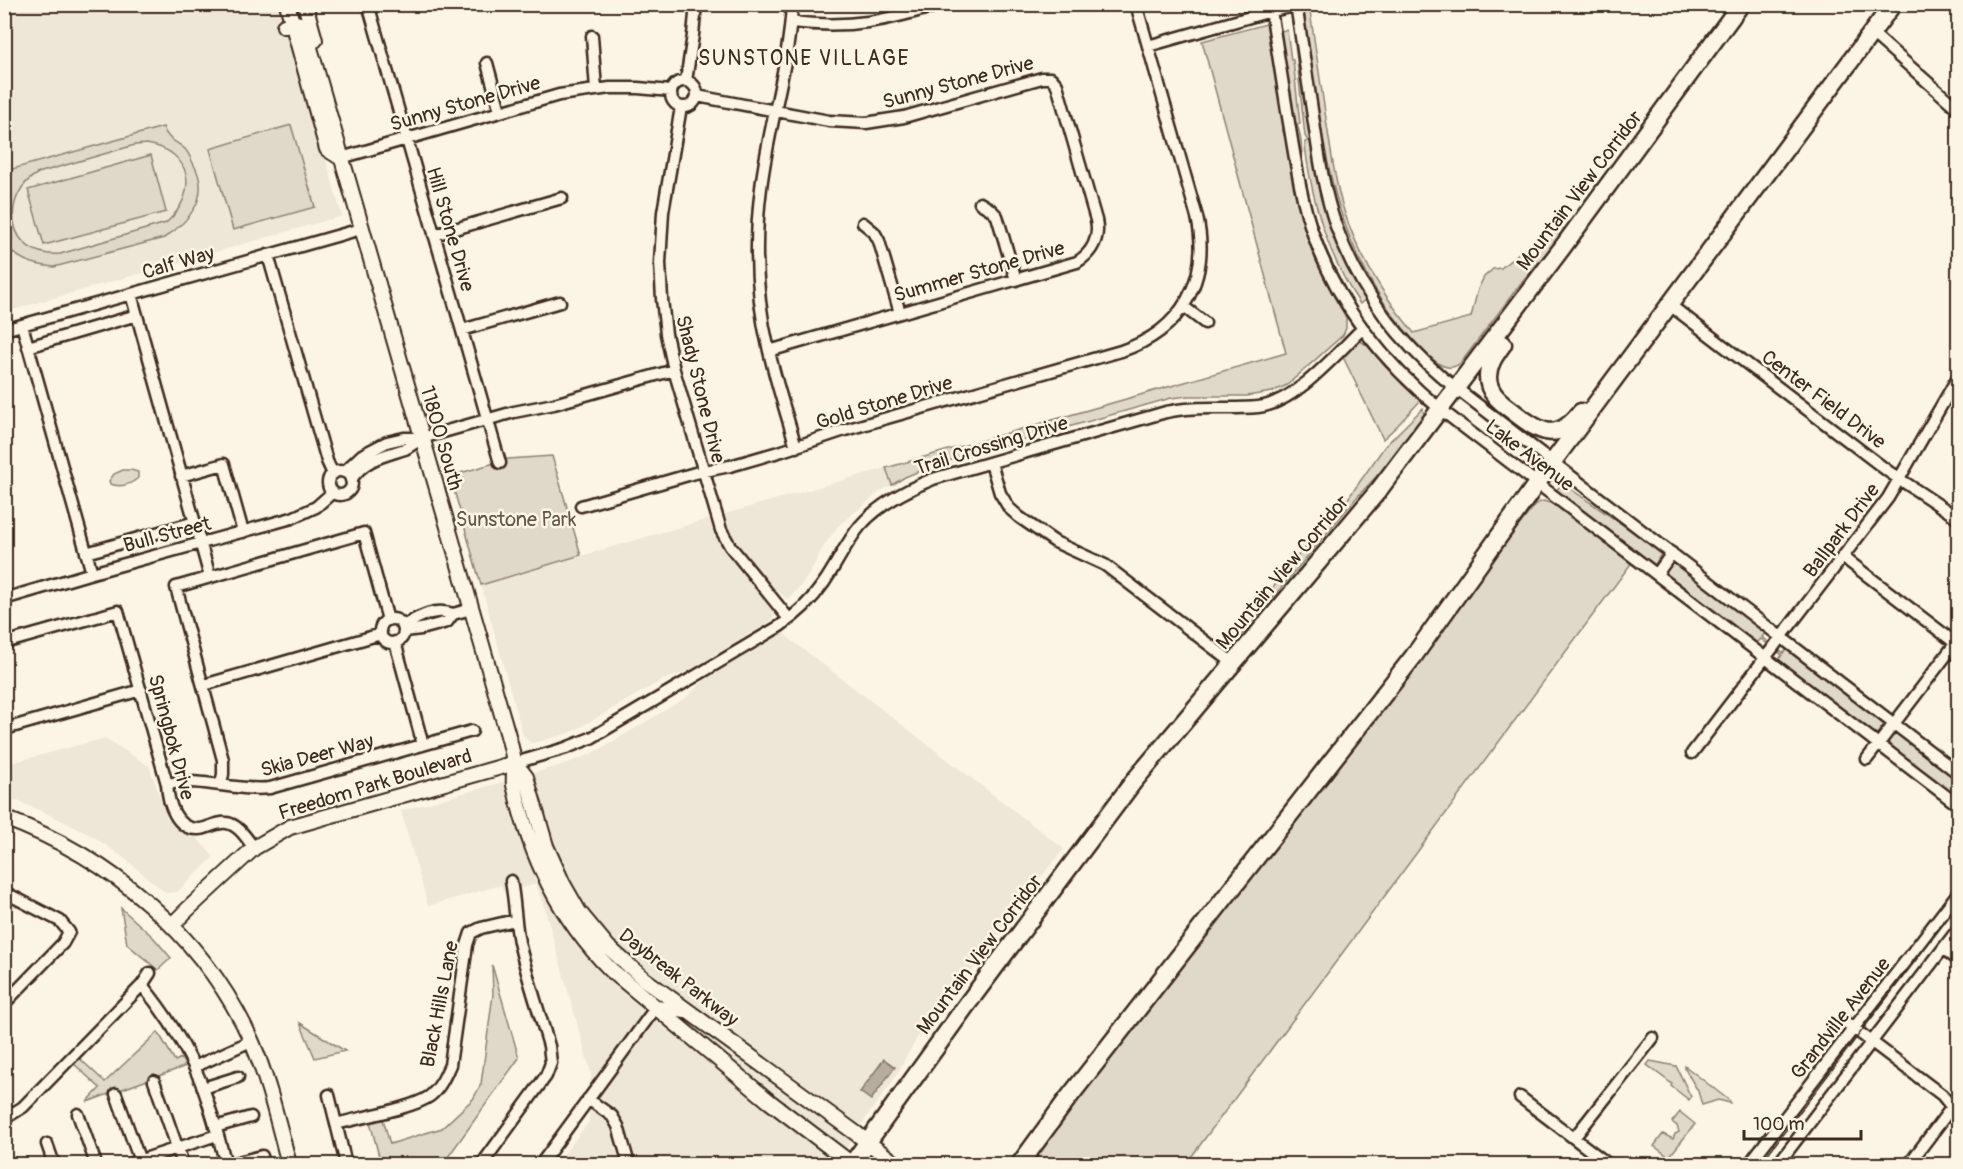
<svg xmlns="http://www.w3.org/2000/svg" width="1963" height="1169" viewBox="0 0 1963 1169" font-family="Pangolin,sans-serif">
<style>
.built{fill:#eee6d6}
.green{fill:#e0d8c8;stroke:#8e8173;stroke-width:1.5;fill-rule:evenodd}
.water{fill:#b7ad9e;stroke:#85796b;stroke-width:1.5}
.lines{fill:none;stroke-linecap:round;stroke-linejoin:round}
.minor-casing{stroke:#3b2a1e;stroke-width:15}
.major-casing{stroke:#3b2a1e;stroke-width:18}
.highway-casing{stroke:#3b2a1e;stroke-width:21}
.minor{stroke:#fcf5e5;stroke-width:10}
.major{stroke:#fcf5e5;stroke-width:14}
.highway{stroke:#fcf5e5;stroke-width:16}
.tram{stroke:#3b2a1e;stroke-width:1.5}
.labels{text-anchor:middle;stroke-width:5;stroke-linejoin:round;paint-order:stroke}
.street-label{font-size:20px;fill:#3b2a1e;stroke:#fcf5e5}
.park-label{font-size:20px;fill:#645648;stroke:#fcf5e5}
.neighbourhood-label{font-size:21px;letter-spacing:1.5px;fill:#3b2a1e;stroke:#fcf5e5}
</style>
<rect width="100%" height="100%" fill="#fcf5e5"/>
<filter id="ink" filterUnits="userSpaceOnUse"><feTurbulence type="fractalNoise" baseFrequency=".0167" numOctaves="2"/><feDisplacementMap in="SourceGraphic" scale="12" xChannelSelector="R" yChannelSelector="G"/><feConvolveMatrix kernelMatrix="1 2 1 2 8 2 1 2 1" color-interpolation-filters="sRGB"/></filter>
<g filter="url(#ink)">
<path class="built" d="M 5,5 L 282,5 L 342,216 L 5,312 Z
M 886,468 L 892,485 L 882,490 L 838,526 L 824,546 L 808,576 L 796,591 L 787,599 L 772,587 L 734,540 L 721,515 Z
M 708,519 L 719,542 L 773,611 L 774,617 L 771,621 L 684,673 L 662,680 L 572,732 L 546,740 L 533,743 L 529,742 L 523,735 L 481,585 Z
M 783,631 L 786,636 L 1064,849 L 1021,901 L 977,965 L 935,1019 L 917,1038 L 892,1082 L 866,1118 L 836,1164 L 556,1164 L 589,1122 L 591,1073 L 545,909 L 536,884 L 504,893 L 501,885 L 428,906 L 401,811 L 565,764 L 586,756 L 604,747 L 687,697 L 708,677 Z
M 105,738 L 149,766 L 167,817 L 180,830 L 194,835 L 214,857 L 177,892 L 166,893 L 124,858 L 94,837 L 61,820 L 18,801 L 5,798 L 5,755 L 7,764 Z"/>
<path class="green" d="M 1303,5 L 1309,5 C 1315,43 1320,81 1326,119 C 1331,151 1335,183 1345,214 C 1360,258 1384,297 1414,333 L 1471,317 L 1478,289 L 1484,277 L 1493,269 L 1501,268 L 1520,252 L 1546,235 L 1557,223 L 1565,230 L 1515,291 L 1463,360 C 1450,376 1435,362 1425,352 C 1326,254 1323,134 1303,5 Z
M 1266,24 L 1268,26 L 1285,128 L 1282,129 C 1293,156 1294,187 1302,216 C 1312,251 1330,285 1346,318 L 1346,328 L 1343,335 L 1287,385 L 1272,392 L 1247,396 L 1188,396 L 1171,398 L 934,465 L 905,477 L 892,485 L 886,468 L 1286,353 L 1202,41 Z
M 1287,30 L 1291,60 L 1293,60 L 1300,124 L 1297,125 C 1303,138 1301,152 1303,166 C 1304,174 1306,181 1307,189 C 1315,228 1331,262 1349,297 L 1347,298 L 1323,248 L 1306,196 L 1279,31 Z
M 1295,43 L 1297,43 L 1320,185 L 1367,298 L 1360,304 C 1328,257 1312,202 1305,146 L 1305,142 L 1308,141 L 1305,136 Z
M 291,125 L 315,207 L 233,230 L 210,149 Z
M 163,127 C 168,141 175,140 185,149 C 189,153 191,160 194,165 C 211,196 190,221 164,238 L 54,267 C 33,265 16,260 4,242 L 5,171 ZM 147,144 C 193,151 199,194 166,223 L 60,254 C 5,258 0,195 38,173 L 135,145 Z
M 151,155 L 166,212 L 44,245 L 28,190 Z
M 1360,341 L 1367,345 L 1420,401 L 1397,426 L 1383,439 L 1342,355 L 1356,342 Z
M 1423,408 L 1424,416 L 1387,465 L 1358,496 L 1238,639 L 1234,641 L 1292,562 L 1335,517 L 1385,446 Z
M 552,456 L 581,555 L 481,585 L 450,476 L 508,459 Z
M 123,470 L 131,470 L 138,472 L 138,478 C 130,485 121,488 110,484 L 109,481 L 114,474 Z
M 1562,483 L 1659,550 L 1661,554 L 1654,566 L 1556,491 Z
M 1543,501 L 1554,504 L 1633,561 L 1186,1164 L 1028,1164 L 1474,583 L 1532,509 L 1536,504 Z
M 1673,561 L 1765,633 L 1762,637 L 1783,653 L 1788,649 L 1885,723 L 1876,735 L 1874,735 L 1778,661 L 1782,655 L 1761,639 L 1756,644 L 1665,575 L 1664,573 Z
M 1895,732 L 1897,732 L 1958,778 L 1958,796 L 1938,784 L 1887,745 L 1887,743 Z
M 121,908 L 153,937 L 171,958 L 158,970 L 127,944 Z
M 492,965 L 519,1058 L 443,1164 L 381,1164 L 370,1122 L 383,1119 L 390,1144 L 442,1128 L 473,1099 L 481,1084 L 493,994 Z
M 300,1023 L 345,1051 L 315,1058 Z
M 158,1032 L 175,1061 L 181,1058 L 186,1066 L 87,1102 L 100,1088 L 73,1063 L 78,1057 L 105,1082 Z
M 1650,1061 L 1676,1066 L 1691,1097 L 1689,1100 L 1671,1086 L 1672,1084 L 1647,1065 Z
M 1685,1066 L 1730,1101 L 1730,1103 L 1718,1100 L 1702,1105 L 1698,1091 L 1685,1069 Z
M 1680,1112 L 1695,1124 L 1669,1157 L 1654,1146 L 1663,1134 L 1673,1139 L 1675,1134 L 1679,1132 L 1677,1126 L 1672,1122 Z"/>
<path class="water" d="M 884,1059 L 895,1067 L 871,1100 L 860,1092 Z"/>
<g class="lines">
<defs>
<path id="minor" d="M 368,4 L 500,463
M 792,4 C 789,67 768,127 761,188 C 754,242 756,298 769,351 C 776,383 787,415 796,447
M 1270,4 C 1276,42 1282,80 1288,117 C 1295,157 1300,196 1313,234 C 1337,304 1383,362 1440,409 L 1958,805
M 1296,4 C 1302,44 1308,83 1314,123 C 1319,157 1324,192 1336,226 C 1357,285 1395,337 1443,378 L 1958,773
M 791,22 C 850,29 886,21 942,4
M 1872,33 L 1958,109
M 592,36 L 596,89
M 1148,46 L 1271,11 L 1296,6
M 487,63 L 500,111
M671 94a13 13 0 1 1 26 0a13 13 0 1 1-26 0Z
M 686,81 L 693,35 L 696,4
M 697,96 L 829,121 L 866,123 L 904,117 L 1042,78 L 1051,78 L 1057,85 L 1096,220 C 1100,238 1092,253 1077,262 L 769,351
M 681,107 L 663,212 L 660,263 L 662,299 L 666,334 L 674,370 L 721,530 L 730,546 L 789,619
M 341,158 L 559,95 L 610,88 L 638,88 L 671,91
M 980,203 L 990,209 L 997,216 L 1016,280
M 863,223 L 874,232 L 879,241 L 900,313
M 434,235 L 562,198
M 268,255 L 327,461 L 333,474
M 131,294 L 210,577
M 1670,305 L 1889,472 L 1958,518
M 1184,307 L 1205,323
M 22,325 L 92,573
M 4,330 L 361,229
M 462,330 L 560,302
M 28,347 L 137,315
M 991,463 L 1000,493 L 1009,508 L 1019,517 L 1055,542 L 1105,565 L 1233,663
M328 483a12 12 0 1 1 24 0a12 12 0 1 1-24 0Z
M 344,472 L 362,455 L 387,442 L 404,438 L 422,438 L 514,412 L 554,404 L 674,370
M 181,476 L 224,464 L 243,532
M 351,480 C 364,459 384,456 405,449 C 411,446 416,442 422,438
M 581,506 L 695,473 L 730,466 L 782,451 L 845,430 L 1121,351 C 1182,331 1211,279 1197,217 L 1136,4
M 86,553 L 195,522
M 1843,557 L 1958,645
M 1657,574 L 1672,553
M 4,599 L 92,573 L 292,518 L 316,507 L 333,492
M380 631a12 12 0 1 1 24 0a12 12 0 1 1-24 0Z
M 403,626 C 419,617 435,607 453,614
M 404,631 L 421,629 L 447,622 L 453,614 L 471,609
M 395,642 L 423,745
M 4,643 L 118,611 L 167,784 C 168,803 176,830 199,829 C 208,829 217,821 227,823 C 239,825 247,839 254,848
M 204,685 L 381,634
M 5,729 L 141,690
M 1692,753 L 1888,498 L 1958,377
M 1867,759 L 1958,640
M 515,763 L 566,748 L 591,738 L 780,626 C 796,615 812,600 823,584 C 836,566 845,544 860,526 C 879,504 906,490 933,479 L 1166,412 C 1197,405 1227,410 1258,407 C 1295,403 1335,355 1362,329
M 167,784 C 202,777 236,792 270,788 L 472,731
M 221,784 L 223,774 L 223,760 L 176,587 L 364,533 L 388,620
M 4,892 L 60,921 L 69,932 L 63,943 L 4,1004
M 1944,949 L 1958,960
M 142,985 C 165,1013 186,1046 200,1080 C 211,1107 218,1137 226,1164
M 1844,1021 L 1942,1095 L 1958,1115
M 194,1067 L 251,1041
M 154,1081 L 183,1164
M 203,1088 L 238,1077
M 116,1094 L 141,1164
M 329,1095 L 346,1164
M 1520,1097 L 1608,1164
M 588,1099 L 612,1116 L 618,1126 L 629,1164
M 78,1114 L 96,1164
M 4,1119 L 23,1107 L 142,985 L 150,973
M 336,1124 C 358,1118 414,1108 430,1096 C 440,1088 445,1076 450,1065 L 467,945 L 471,933 L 481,928 L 515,920
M 215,1127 L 251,1117
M 1574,1138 L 1653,1038
M 47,1144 L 54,1164
M 129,1164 L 217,1135
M 230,1164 L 262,1156
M 482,1164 L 546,1076 L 551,1063 L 549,1046 C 539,1011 527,977 519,942 C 515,922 515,902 511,881
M 541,1164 L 656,1007 L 669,1006 L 676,1011 L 687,1012
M 1749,1164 L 1958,893
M 1778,1164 L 1958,929
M 1909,1164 L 1952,1107"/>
<path id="major" d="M 287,4 L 327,149 L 341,158
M 305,4 L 315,40
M 284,26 L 296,23 L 300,24 L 306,34 L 499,704 C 504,723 511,742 514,762 C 515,769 513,777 514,785 C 530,856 559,918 611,970 L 770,1102 L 852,1164
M 515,763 L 526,777 L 546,846 L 563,884 L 579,912 L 608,947 L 644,979 L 857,1134 L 896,1164
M 4,818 C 111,857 205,937 252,1042 C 269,1082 278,1123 289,1164
M 172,925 L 188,909 L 254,848 L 290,827 L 515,763"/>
<path id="highway" d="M 1503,344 C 1496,354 1488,364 1488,377 C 1488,394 1502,403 1515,413 C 1541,433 1557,443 1581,412
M 852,1164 L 965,1007 L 1134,781 L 1378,491 L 1562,248 L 1741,4
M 1020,1164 L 1066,1101 L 1413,657 L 1537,483 L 1893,4"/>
</defs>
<use href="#minor" class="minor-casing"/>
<use href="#major" class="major-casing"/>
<use href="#highway" class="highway-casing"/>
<use href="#minor" class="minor"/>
<use href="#major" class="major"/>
<use href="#highway" class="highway"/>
<path class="tram" d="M 1760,1164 L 1958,905"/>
</g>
</g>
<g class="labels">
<g class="street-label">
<text transform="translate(958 82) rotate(-15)" y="7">Sunny Stone Drive</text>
<text transform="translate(465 103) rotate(-16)" y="7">Sunny Stone Drive</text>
<text transform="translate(1579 190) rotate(-53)" y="7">Mountain View Corridor</text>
<text transform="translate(451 229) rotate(74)" y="7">Hill Stone Drive</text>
<text transform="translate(178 262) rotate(-16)" y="7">Calf Way</text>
<text transform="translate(979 271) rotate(-16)" y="7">Summer Stone Drive</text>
<text transform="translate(701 389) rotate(76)" y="7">Shady Stone Drive</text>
<text transform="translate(1824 399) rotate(37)" y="7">Center Field Drive</text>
<text transform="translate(884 402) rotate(-17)" y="7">Gold Stone Drive</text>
<text transform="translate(442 438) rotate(74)" y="7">11800 South</text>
<text transform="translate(991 445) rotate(-17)" y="7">Trail Crossing Drive</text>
<text transform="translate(1530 455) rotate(37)" y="7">Lake Avenue</text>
<text transform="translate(1841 530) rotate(-53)" y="7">Ballpark Drive</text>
<text transform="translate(167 534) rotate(-15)" y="7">Bull Street</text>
<text transform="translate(1282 572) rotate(-50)" y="7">Mountain View Corridor</text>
<text transform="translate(172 737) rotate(75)" y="7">Springbok Drive</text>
<text transform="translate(317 755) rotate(-15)" y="7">Skia Deer Way</text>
<text transform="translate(375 784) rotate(-17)" y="7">Freedom Park Boulevard</text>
<text transform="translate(979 954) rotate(-53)" y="7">Mountain View Corridor</text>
<text transform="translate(679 977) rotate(38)" y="7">Daybreak Parkway</text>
<text transform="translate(439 1004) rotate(-79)" y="7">Black Hills Lane</text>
<text transform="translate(1840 1018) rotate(-52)" y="7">Grandville Avenue</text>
</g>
<g class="park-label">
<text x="516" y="526">Sunstone Park</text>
</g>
<g class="neighbourhood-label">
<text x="804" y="65">SUNSTONE VILLAGE</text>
</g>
</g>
<rect width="1963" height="1169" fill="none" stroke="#fcf5e5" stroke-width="24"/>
<rect x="12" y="12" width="1939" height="1145" fill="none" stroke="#3b2a1e" stroke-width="2" filter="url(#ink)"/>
<path d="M1744 1130v9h117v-9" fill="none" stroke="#3b2a1e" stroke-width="3"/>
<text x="1753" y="1130" font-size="18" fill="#3b2a1e" stroke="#fcf5e5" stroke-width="4.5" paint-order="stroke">100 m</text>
</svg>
